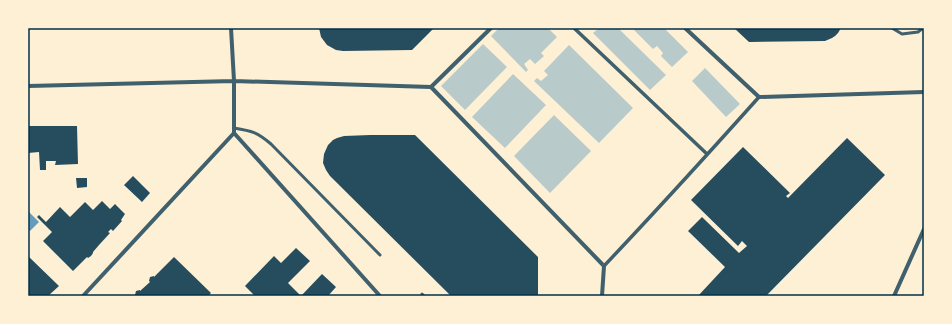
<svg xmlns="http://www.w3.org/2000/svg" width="952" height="324" viewBox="0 0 952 324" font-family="'Roboto Condensed',sans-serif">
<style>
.green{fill:#b9caca}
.water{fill:#669bbc}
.building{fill:#264d5e}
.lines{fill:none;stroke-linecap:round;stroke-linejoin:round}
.service{stroke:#3f606c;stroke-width:3}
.pedestrian{stroke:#3f606c;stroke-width:3.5}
.minor{stroke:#3f606c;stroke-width:4}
.neatline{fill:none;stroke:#003049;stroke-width:1.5}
</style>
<rect width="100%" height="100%" fill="#fdf0d5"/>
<path class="green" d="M 499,28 L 548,28 L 557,37 L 541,53 L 544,56 L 535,64 L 530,59 L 524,64 L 528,70 L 526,72 L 491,36 Z
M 599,28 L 618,28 L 666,75 L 650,90 L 593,33 Z
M 636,28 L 664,28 L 688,52 L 672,67 L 661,56 L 663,53 L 657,46 L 653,49 L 634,30 Z
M 483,44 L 507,67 L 465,110 L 441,86 Z
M 569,45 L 633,108 L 599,143 L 534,81 L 537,78 L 541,81 L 548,75 L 544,71 Z
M 705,68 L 740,104 L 726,117 L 692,81 Z
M 513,74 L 546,105 L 505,148 L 472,117 Z
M 554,115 L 591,151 L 550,193 L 514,156 Z"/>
<path class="water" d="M 28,211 L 39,222 L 30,231 L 28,229 Z"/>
<path class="building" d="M 319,28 L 434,28 L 412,50 L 343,51 L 336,50 L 327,45 L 321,37 Z
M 734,28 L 841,28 L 838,33 L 835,36 L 832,38 L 825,41 L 749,42 Z
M 28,126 L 77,126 L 78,164 L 55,165 L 56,161 L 46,161 L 46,170 L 40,170 L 39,152 L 28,153 Z
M 370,135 L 415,135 L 538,257 L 538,296 L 451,296 L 330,176 L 326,170 L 323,163 L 324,154 L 328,145 L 333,140 L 337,138 L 344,136 Z
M 847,138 L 885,175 L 766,296 L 698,296 L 725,267 L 688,231 L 702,217 L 739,253 L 747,246 L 742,241 L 738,246 L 691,200 L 743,147 L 790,193 L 786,196 L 788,198 Z
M 133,176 L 150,193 L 142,202 L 124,185 Z
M 76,178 L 87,178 L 87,187 L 77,188 Z
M 102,201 L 110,209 L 115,204 L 125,214 L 121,220 L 122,221 L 113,231 L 111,229 L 108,232 L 110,233 L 99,245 L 93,252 L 93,253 L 91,256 L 88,258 L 87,257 L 73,271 L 43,241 L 52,232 L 37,217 L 39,215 L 46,222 L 60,207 L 70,217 L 85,202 L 93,210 Z
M 296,248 L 310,261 L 288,283 L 301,296 L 322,274 L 336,287 L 328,296 L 255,296 L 245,286 L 274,256 L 281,263 Z
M 28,256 L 59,286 L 48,296 L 28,296 Z
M 174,257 L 211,293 L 208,296 L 137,296 L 135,295 L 136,291 L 140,290 L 140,291 L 150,282 L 149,281 L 150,277 L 154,276 L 154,277 Z"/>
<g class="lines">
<path class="service" d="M 892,28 L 902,34 L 918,32 L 923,28
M 234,128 C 252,131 257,132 271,144 L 380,255
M 422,294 L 424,296"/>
<path class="pedestrian" d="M 574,28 L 707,154
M 604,266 C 657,210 708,154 759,97"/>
<path class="minor" d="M 231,28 L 234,81 L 234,133 L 380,296
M 685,28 L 759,97 L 924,92
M 28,86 L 234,81 L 431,87
M 431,87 L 604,266 L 602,296
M 431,87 L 491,28
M 83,296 L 234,133
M 894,296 L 924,229"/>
</g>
<rect width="952" height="324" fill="none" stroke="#fdf0d5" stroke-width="58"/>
<rect x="29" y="29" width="894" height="266" class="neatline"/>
</svg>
